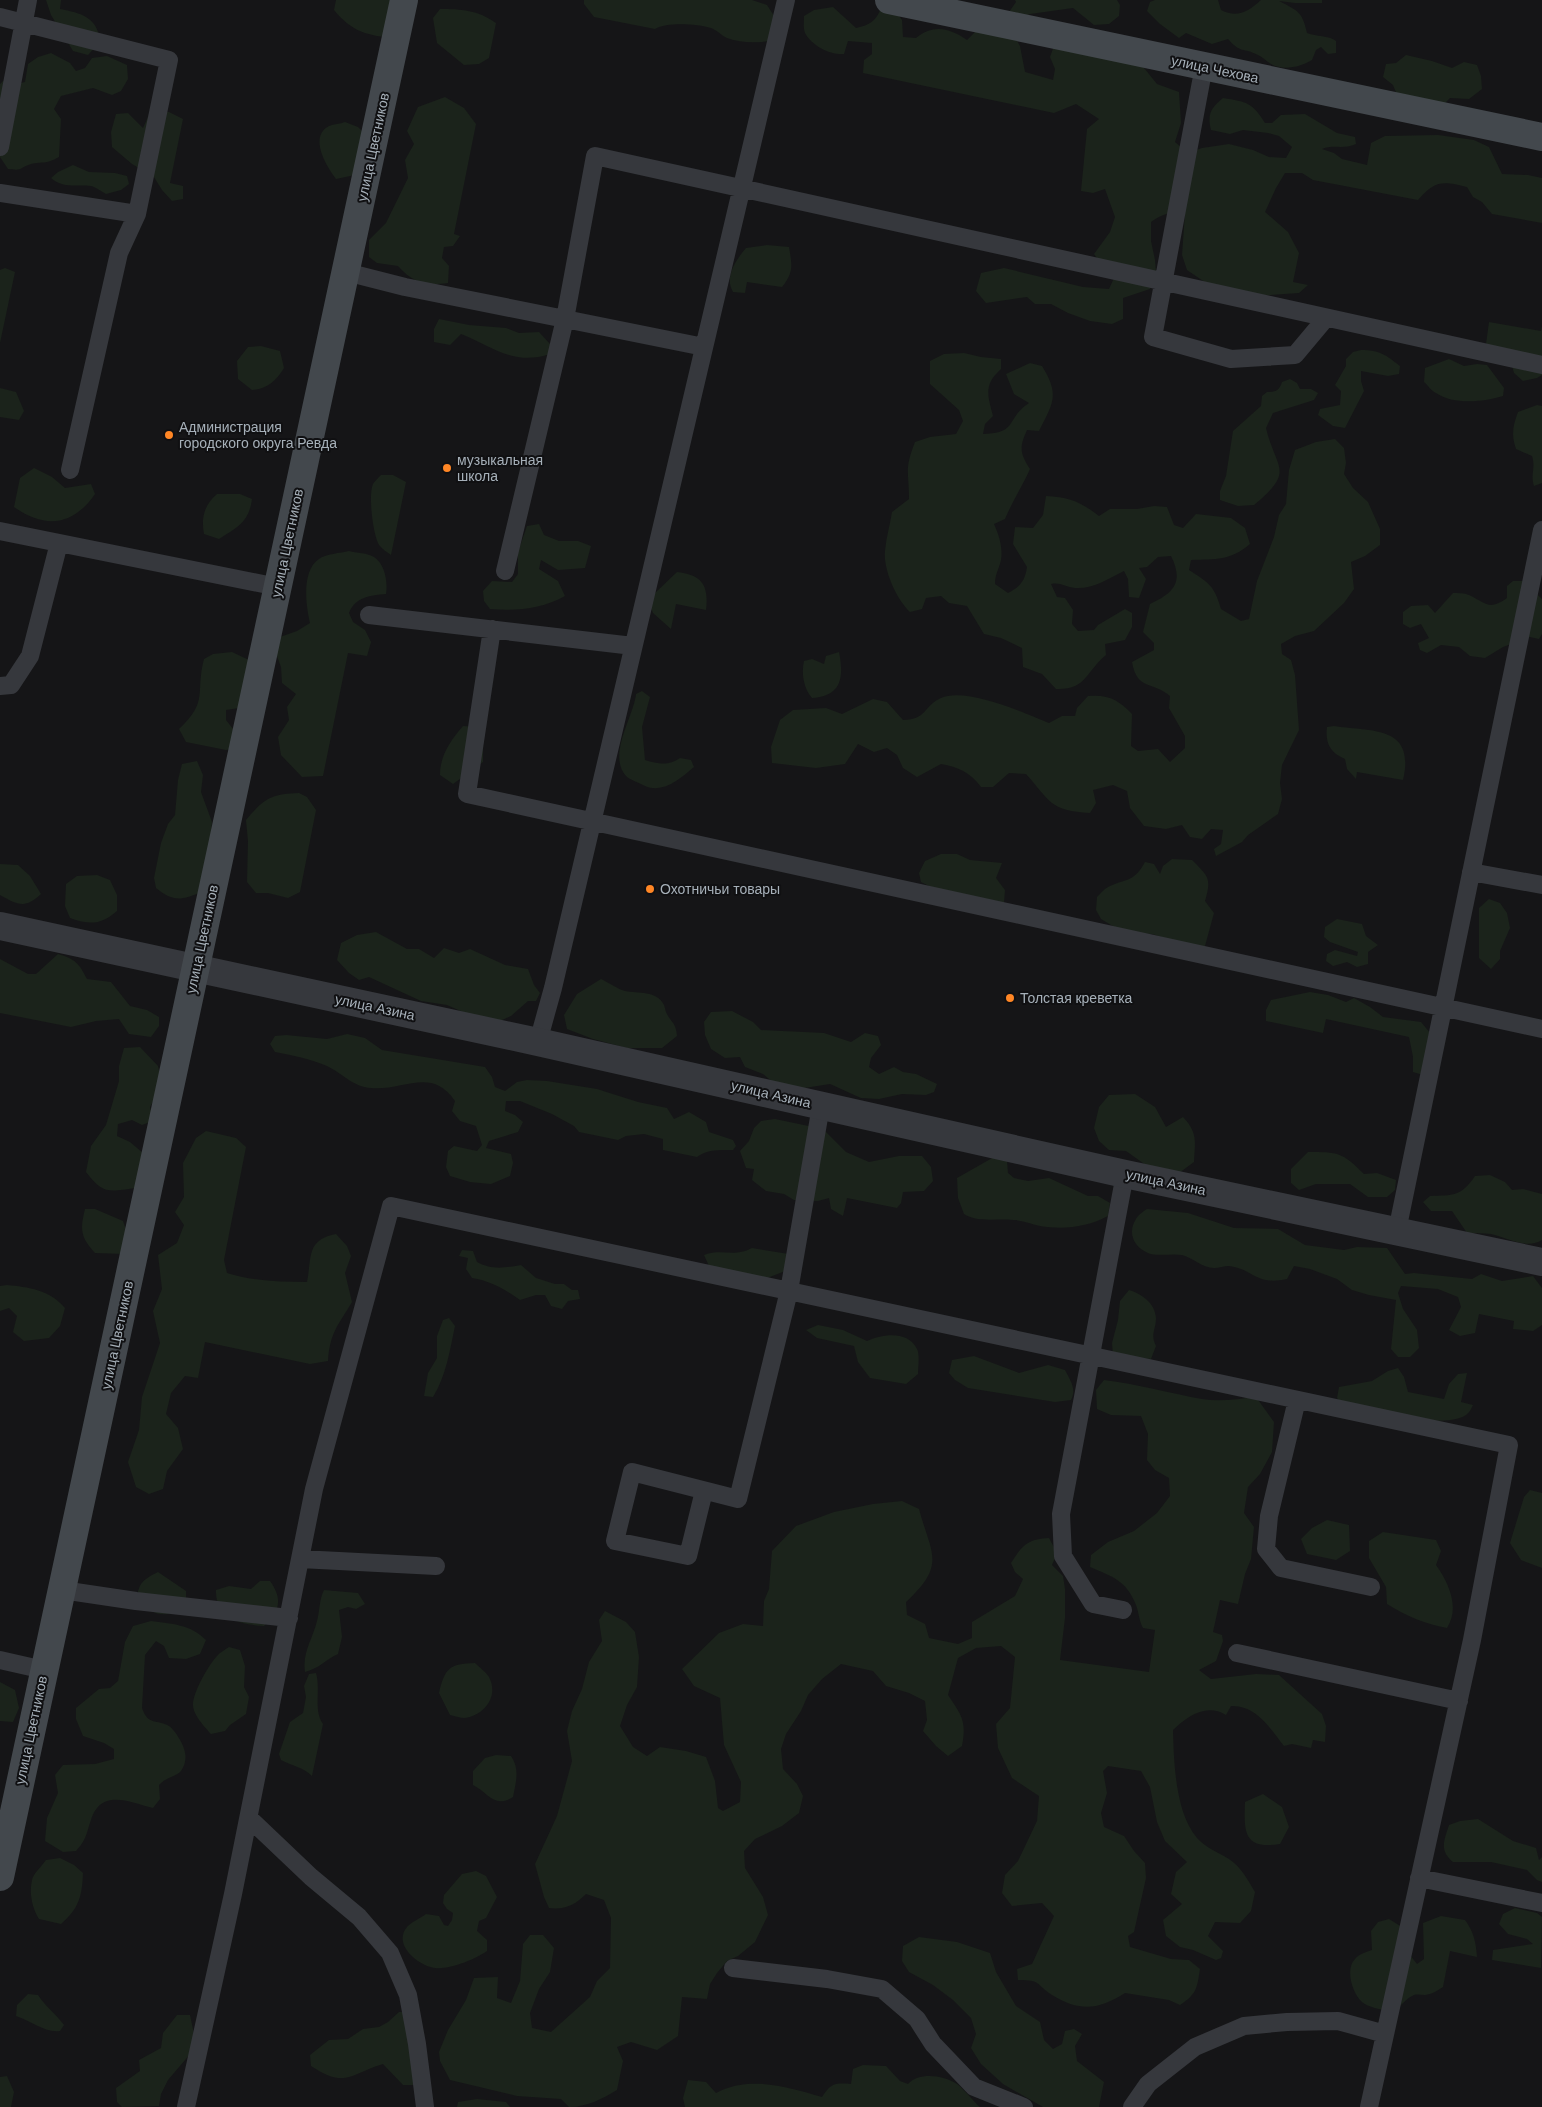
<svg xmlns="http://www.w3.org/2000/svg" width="1542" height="2107" viewBox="0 0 1542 2107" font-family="'DM Sans',sans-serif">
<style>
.green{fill:#1b231b}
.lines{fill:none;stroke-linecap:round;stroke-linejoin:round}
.lane{stroke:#36383d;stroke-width:18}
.street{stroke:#36383d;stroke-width:28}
.secondary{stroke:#43484d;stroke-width:28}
.poi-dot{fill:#ff8625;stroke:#101012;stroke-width:2}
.labels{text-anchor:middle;stroke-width:4;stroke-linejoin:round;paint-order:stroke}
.street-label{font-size:14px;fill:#a6b0b9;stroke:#101012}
.poi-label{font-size:14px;fill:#a6b0b9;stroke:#101012;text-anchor:start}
</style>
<rect width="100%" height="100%" fill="#151517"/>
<path class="green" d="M 46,0 L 61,0 L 60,9 C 81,13 98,17 100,42 L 88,55 L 73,51 L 51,15 Z
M 336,0 L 413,0 L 396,38 C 368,36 352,32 334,10 Z
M 584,0 L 752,0 L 767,5 L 776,19 L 770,41 C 755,43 741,43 727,38 C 722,36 717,30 711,28 C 697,24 667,22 655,29 L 594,17 L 584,4 Z
M 1015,0 L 1117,0 L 1120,5 L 1119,16 L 1109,24 L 1094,25 L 1073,8 L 1030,14 L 1020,18 L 1009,12 L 1016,2 Z
M 1155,0 L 1218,0 L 1221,10 C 1237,18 1248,12 1261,0 L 1322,0 L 1322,3 L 1295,3 L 1279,1 C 1298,11 1302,11 1307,33 C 1317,37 1328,35 1336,41 L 1336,53 L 1328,54 L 1321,47 L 1316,50 L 1312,60 C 1301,67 1283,71 1271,64 C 1267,62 1263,57 1258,55 C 1243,47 1241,54 1228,39 L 1212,44 L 1186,33 L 1179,38 L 1160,24 L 1147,11 L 1150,2 Z
M 892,6 L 902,20 L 903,37 L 916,38 C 934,24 949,28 967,40 L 976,31 L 1014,36 L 1020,46 L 1025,72 L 1053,80 L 1055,69 L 1050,57 L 1055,43 L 1140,63 L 1157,84 L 1179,92 L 1181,123 L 1175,142 L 1188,153 L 1202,148 L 1229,144 L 1253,150 L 1269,157 L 1286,158 L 1292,147 L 1279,136 L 1268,133 L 1243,130 L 1230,134 L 1211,130 C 1207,114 1211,108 1223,98 C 1247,102 1252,102 1265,123 L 1272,123 L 1281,115 L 1305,114 L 1337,133 L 1355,137 L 1356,144 C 1342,150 1334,144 1322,149 L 1334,153 L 1342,159 L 1367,165 L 1371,143 L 1385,136 L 1438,135 L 1474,140 L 1489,147 L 1502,174 L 1528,175 L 1542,178 L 1542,223 L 1492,214 L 1482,202 L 1473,197 L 1467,187 C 1443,181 1435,180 1418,200 L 1313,180 L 1302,173 L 1285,173 L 1276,188 L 1265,212 L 1288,232 L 1299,253 L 1293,282 L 1308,285 L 1299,293 L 1256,296 L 1212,287 L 1187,270 L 1182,255 L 1185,213 C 1169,212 1164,213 1151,222 L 1151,241 L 1155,260 L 1156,272 L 1150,289 L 1123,298 L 1123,319 L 1112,324 L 1090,321 L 1068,313 L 1051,304 L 1035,304 L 1027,297 L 986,303 L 976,291 L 981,273 L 1004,268 L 1083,287 L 1109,289 L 1114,278 L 1104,268 L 1094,254 L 1110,232 L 1115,217 L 1105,189 L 1093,193 L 1081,191 L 1087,129 L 1099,119 L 1076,104 L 1054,113 L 863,73 L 864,60 L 872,54 L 872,43 L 848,41 L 844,54 C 830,55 812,46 805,33 C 803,28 804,21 804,16 L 814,10 L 833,7 L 856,28 C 870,25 876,21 881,8 Z
M 440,9 C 461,9 478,10 496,23 L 489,58 L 479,64 L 464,65 L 437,43 L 433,18 Z
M 51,53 L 70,63 L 76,71 L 85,68 L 92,58 L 107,56 L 127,65 L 128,79 L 121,91 L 112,95 L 93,88 L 61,96 L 54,109 L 61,119 L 59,157 C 45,165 43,161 31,164 C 18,168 24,171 8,169 L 0,157 L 0,84 L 3,81 L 12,85 L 25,82 L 28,64 L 38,57 Z
M 1406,55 L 1432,61 L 1452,68 L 1464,62 L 1477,65 L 1481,76 L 1482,89 L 1469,99 L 1450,98 L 1445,103 L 1400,102 L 1393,85 L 1383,77 L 1386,64 L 1396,63 Z
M 445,97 L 464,108 L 476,124 L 454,234 L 460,236 L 453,246 L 444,247 L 442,258 L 449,266 L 448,283 C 426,286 413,283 398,266 L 377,263 L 369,257 L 369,240 L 386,223 L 408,178 L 405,160 L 414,144 L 407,131 L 418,107 Z
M 158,112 L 169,112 L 183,119 L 170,183 L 183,186 L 183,199 L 172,201 L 162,190 L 154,177 L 132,164 L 112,147 L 111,132 L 116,114 L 128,113 L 143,128 L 148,117 Z
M 345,122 L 358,127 L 374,143 L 355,175 L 336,179 C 327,167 308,137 329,126 C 334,124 340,124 345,122 Z
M 73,165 L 89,172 L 115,173 L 127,176 L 129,184 L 121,190 L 106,194 C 102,192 96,187 91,186 C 77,184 63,189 51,178 L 58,172 Z
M 767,245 L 789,247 C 792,265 794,272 782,287 L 747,282 L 745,293 L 733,292 C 724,277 736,260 746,248 Z
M 5,268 L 15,272 L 0,343 L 0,270 Z
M 439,319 L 469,325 L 506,328 L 519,333 L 539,332 L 550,344 L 550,354 C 514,366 493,347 461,334 L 450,345 L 434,342 L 434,329 Z
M 1489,322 L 1541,331 L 1542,326 L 1542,375 L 1537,378 L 1523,381 L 1514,373 L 1510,358 L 1486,344 Z
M 261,346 L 280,351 L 284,368 C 276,381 267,389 252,390 L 238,379 L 237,361 L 248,347 Z
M 1361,350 C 1380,350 1386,355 1400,366 L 1399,374 L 1388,376 L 1361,371 L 1361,381 L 1364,391 L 1345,428 L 1333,426 L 1318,415 L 1320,409 L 1340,405 L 1341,391 L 1335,385 L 1346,366 L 1346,359 L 1353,352 Z
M 964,353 L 981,357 L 1001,359 L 1001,369 C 983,385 988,396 993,416 L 985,424 L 983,434 C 1019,433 1005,419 1029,403 L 1014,394 L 1006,374 L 1030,363 L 1042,366 C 1060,395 1053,403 1039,431 L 1027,430 C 1019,448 1020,453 1030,469 C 1022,487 1012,502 1005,519 L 994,524 C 999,535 1003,547 1001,560 C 999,569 995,574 995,584 L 1008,593 C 1020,587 1025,581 1027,567 L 1013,544 L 1015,527 L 1033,528 L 1043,515 L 1046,496 C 1069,497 1081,502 1099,516 L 1110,509 L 1137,509 L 1154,506 L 1167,507 L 1174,525 L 1183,528 L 1196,514 L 1231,518 L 1245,528 L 1250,544 C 1230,561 1216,559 1191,560 L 1189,570 C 1209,583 1214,585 1221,609 L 1241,621 L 1249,619 L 1257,581 L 1274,537 L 1279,515 L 1286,504 L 1289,470 L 1295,450 L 1316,442 L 1335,439 L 1344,448 L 1346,463 L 1344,474 L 1353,488 L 1368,502 L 1380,529 L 1380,545 L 1365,556 L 1351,562 L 1354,589 L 1344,603 L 1314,631 L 1295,636 L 1281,644 L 1282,654 L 1291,660 L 1295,675 L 1299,730 L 1282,765 L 1280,783 L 1282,799 L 1278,814 L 1248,835 L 1242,842 L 1216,856 L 1214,849 L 1221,844 L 1223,830 L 1211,829 L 1202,839 L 1190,837 L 1182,825 L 1166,829 L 1144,826 L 1130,808 L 1127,791 L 1113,785 L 1093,790 L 1096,803 L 1090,813 C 1050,811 1050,801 1026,774 L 1009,773 L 993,787 L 981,787 C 970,772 958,767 941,764 L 917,777 L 903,768 L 897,755 L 887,748 L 874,752 L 858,744 L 845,764 L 816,768 L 772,763 L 771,747 L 780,720 L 793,710 L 826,708 L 842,714 L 873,699 L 887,702 L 903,720 C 927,720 924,705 941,698 C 966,687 1025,713 1049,723 L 1062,716 L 1075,716 L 1077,708 L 1088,696 C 1108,694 1119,700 1132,714 L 1131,746 L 1138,751 L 1158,749 L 1170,762 L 1185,748 L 1185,736 L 1169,708 L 1170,696 C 1153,681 1137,691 1132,662 L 1154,650 L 1154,643 L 1143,632 L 1150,604 C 1174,593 1184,582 1171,556 L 1158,557 L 1147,567 L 1139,568 L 1146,579 L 1139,598 L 1129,597 L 1128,579 L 1124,571 C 1107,579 1094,589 1075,588 C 1066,587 1060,582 1051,584 L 1057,597 L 1065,598 L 1073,610 L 1072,624 L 1078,631 L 1094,630 L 1098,625 L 1125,609 L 1132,613 L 1132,627 L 1125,640 L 1105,644 L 1106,655 C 1086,671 1087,690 1056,689 L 1042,674 L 1023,667 L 1022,648 L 1001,638 L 984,634 L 967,606 L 949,603 L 941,596 L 926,598 L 922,609 L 910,612 C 897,600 883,570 885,551 C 886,538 890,525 892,512 L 909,499 C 909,471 904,470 915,442 L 930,437 L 956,434 L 963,421 L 959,410 L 930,384 L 930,361 L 944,354 Z
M 1449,359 L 1464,366 L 1477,364 L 1487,365 L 1504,388 L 1503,396 C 1484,402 1453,405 1436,393 C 1431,391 1428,385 1424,382 L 1425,368 Z
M 1290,379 L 1297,383 L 1300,389 L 1311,389 L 1318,393 L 1314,400 L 1273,413 L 1266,428 C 1276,470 1296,470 1254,505 L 1238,506 L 1220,500 L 1220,491 L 1226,476 L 1233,431 L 1261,406 L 1262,396 L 1267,392 C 1276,392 1279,391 1282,382 Z
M 0,388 L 16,392 L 24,411 L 19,420 L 0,417 Z
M 1537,405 L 1542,406 L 1542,483 L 1534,486 C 1530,474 1536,468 1532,456 L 1516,449 C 1511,435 1513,425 1518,412 Z
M 34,468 L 52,477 L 65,488 L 91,484 L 95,494 C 73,526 45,529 14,507 L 20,478 Z
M 381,475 L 393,475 L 406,482 L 391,555 C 387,552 382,549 379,545 C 373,535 368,495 373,484 C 375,481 378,478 381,475 Z
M 217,494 L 240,494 L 252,499 C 249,522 238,527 219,539 L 204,534 C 201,518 204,505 217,494 Z
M 539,524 L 544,535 L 559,541 L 578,541 L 591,546 L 585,568 L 558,570 L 541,560 L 539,569 L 558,581 L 565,596 C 542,609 517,611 490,609 L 484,601 L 483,591 L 492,581 L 512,582 L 518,574 L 518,552 L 527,526 Z
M 349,551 C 356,553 368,553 374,557 C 385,564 388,582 386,594 C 371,595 355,597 349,613 L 353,622 L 365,630 L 371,642 L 367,656 L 348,653 L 323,776 L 302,777 L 281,755 L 278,737 L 289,720 L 287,707 L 296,694 L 282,683 L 281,667 L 275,651 L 280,637 L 297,631 L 310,623 C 306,606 301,571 319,559 C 325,554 341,553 349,551 Z
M 677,572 C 702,575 709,585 706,610 L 676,604 L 671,629 L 653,613 L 650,605 L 654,594 Z
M 1513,581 L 1523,581 L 1542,599 L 1542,634 L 1539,639 L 1530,637 L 1503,647 L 1485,658 L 1470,656 L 1459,647 L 1441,645 L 1427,653 L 1420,650 L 1418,643 L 1429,638 L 1421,624 L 1410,628 L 1403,624 L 1403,612 L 1411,606 L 1428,605 L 1435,613 L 1453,593 C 1458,593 1464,593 1469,595 C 1486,603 1489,611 1507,598 L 1507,586 Z
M 232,652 L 249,660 L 252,706 L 226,710 L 226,720 L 237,734 L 236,748 L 226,750 L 186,742 L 179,729 C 209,701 195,693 204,659 L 213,654 Z
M 839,652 C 844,677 842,696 812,698 C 804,689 801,674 804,661 L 812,659 L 824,664 L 826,656 Z
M 642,691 L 650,697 L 642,727 L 645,760 C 658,764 669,766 680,758 L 691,760 L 694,767 C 680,779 662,795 643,785 C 638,782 630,780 626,776 C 607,755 634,716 636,694 Z
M 463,726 L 477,727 L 483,743 L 483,762 L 453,784 L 440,775 C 440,756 450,741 463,726 Z
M 1334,726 C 1372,732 1416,725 1403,780 L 1357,772 L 1356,779 L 1347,769 L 1345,759 C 1330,753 1325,743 1327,727 Z
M 197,761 L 203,775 L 201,792 L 212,822 L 208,867 L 199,893 C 180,901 172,901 156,888 L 154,878 L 161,843 L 168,824 L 175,815 L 178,780 L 182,764 Z
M 299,793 L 307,797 L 316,810 L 300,892 L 288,898 L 268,893 L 256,893 L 247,882 L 248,841 L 246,820 C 264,799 270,794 299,793 Z
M 941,854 L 957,854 L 970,860 L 1002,863 L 996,878 L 1005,890 L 1004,903 L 931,887 L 921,882 L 919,873 L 925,861 Z
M 1172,859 L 1192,860 C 1208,876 1212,878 1205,901 L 1214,913 L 1205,946 L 1195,953 L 1168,939 L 1152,934 L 1126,933 L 1111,925 L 1101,919 L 1096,910 L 1097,897 C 1101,893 1105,888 1110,886 C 1128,878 1134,882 1145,862 L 1154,864 L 1160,874 L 1163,866 Z
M 0,864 L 18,865 L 30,876 L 41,894 C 25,909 18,905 0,895 Z
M 97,875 L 110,880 L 117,895 L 117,911 C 101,925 90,925 70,918 L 65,906 L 66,884 L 77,876 Z
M 1489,899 L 1500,903 L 1507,913 L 1510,928 L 1500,951 L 1500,959 L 1491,969 L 1479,958 L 1479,908 Z
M 1337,919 L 1362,924 L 1366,936 L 1378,945 L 1368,952 L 1368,964 L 1357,967 L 1347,962 L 1333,966 L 1326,961 L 1327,954 L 1335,950 L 1357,956 L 1358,952 L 1330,942 L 1324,937 L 1325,927 Z
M 376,932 L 407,949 L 419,949 L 434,958 L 444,948 L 459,953 L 470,949 L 505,965 L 528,969 L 534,985 L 540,993 L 536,1001 L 528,1001 L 511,1016 L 502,1020 L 481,1020 L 447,1005 L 421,1001 L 369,977 L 359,980 L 349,973 L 337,960 L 341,943 L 357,935 Z
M 58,954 C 75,959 79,963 87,979 L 111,982 L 130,1006 L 147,1010 L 159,1017 L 159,1026 L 151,1037 L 129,1034 L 119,1019 L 96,1021 L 71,1027 L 0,1013 L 0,959 L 28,974 L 36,974 Z
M 601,979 C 607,982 620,990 625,991 C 638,994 657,990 664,1005 C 665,1007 665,1010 666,1012 C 671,1023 676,1022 677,1036 L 662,1048 L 627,1048 L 593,1039 L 567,1029 L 564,1015 L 577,994 Z
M 1310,992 L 1328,995 L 1346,1002 L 1354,998 L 1370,1007 L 1383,1017 L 1421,1022 L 1436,1040 L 1423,1075 L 1413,1072 L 1413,1057 L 1409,1037 L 1326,1019 L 1323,1033 L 1266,1021 L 1266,1010 L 1271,1000 Z
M 732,1011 L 753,1022 L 761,1030 L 824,1033 L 851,1042 L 865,1033 L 878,1036 L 881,1045 L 871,1058 L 869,1067 L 879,1074 L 894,1067 L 903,1072 L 916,1074 L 937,1084 L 934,1092 L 926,1095 L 902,1094 L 879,1099 L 861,1098 L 830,1084 L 798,1089 L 780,1088 L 763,1074 L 745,1067 L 740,1057 L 725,1058 L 711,1049 L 705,1035 L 704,1022 L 711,1012 Z
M 347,1034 L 365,1038 L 382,1050 L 485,1067 L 492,1077 L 495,1087 L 505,1091 L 517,1082 L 527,1080 L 547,1081 L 597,1089 L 638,1102 L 667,1108 L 674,1119 L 689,1112 L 706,1122 L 709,1132 L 733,1140 L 736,1146 L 733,1150 C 721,1150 707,1149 697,1157 L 663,1150 L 663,1139 L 644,1134 L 626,1136 L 618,1140 L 579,1132 L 574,1126 L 552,1114 L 520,1101 L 506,1101 L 505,1111 L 515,1115 L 523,1122 L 518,1132 L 489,1141 L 486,1148 L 511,1154 L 513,1163 L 510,1176 L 491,1184 L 470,1182 L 450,1176 L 446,1167 L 448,1151 L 454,1146 L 477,1151 L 482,1145 L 476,1126 L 460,1121 L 452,1111 L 455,1101 C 432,1066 403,1091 371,1088 C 353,1087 342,1073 327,1066 C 310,1059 292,1055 275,1052 L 270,1044 L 275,1036 L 286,1035 L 327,1039 Z
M 140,1047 L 158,1066 L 162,1085 L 150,1107 L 153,1121 L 142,1125 L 132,1120 L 118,1124 L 117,1136 L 130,1142 L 143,1153 L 135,1188 C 108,1192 103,1194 86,1172 L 91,1146 L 106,1125 L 119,1081 L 119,1066 L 124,1048 Z
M 1135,1094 L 1155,1107 L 1166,1127 L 1183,1117 C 1198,1133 1195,1141 1194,1162 L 1179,1173 L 1157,1173 L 1126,1151 L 1109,1150 L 1099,1141 L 1094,1128 L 1099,1107 L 1109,1095 Z
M 775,1119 L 823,1129 L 846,1152 L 869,1162 L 899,1156 L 922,1156 L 931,1167 L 933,1181 L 924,1191 L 903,1192 L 901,1203 L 897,1208 L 847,1198 L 843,1216 L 831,1209 L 829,1198 L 818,1201 L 794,1200 L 784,1194 L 766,1191 L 752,1180 L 754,1169 L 746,1168 L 740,1151 L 749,1141 L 754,1128 L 761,1121 Z
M 206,1131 L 236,1138 L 246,1147 L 224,1260 L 227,1273 C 252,1281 280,1282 307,1282 C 312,1257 306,1240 336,1234 L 347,1246 L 351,1256 L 345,1273 L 352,1302 C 338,1326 330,1332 328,1361 L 310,1364 L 205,1342 L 198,1378 L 185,1376 L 171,1393 L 166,1414 L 178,1428 L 183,1449 L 167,1471 L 163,1489 L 149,1494 L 136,1487 L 128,1462 L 139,1430 L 142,1397 L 160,1343 L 153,1311 L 162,1289 L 158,1255 L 177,1243 L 184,1225 L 175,1212 L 184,1197 L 183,1163 L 196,1138 Z
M 1308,1152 C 1338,1152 1342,1152 1364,1174 L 1377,1173 L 1396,1180 L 1395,1190 L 1387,1197 L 1368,1197 L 1350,1184 L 1316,1184 L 1299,1190 L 1291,1183 L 1291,1169 Z
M 994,1157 L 1007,1161 L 1008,1173 L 1014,1178 L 1028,1181 L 1049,1178 L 1088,1196 L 1098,1196 L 1110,1203 L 1108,1216 C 1087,1227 1064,1230 1040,1226 C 1031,1224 1022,1220 1013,1220 C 996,1218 979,1223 964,1214 L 958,1198 L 957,1178 Z
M 1490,1175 L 1505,1182 L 1512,1190 L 1523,1189 L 1542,1194 L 1542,1240 C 1527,1250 1506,1237 1491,1234 C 1484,1233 1475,1233 1467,1233 L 1452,1211 L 1431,1211 L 1423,1202 L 1430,1196 C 1453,1195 1461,1197 1475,1176 Z
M 85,1209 L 95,1209 L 123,1221 L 129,1238 L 124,1254 L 95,1253 C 80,1237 80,1229 85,1209 Z
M 1147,1209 L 1188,1213 L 1234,1228 L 1278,1229 L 1305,1245 L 1344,1250 L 1357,1247 L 1387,1248 L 1405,1274 L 1414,1273 L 1472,1279 L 1481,1274 L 1502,1281 L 1533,1276 L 1542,1288 L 1542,1325 L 1533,1331 L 1513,1329 L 1514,1321 L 1479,1314 L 1475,1333 L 1460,1336 L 1449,1330 L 1461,1307 L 1458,1297 L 1438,1289 L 1401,1286 L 1398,1293 L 1403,1309 L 1417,1330 L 1419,1348 L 1410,1357 L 1398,1357 L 1391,1349 L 1396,1300 L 1369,1295 L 1352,1290 L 1337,1279 L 1310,1269 L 1294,1266 L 1287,1279 C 1255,1286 1254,1269 1229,1266 C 1224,1266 1219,1268 1214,1268 C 1202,1268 1192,1257 1182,1255 C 1172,1253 1157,1257 1148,1253 C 1134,1247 1127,1233 1136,1219 C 1138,1215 1144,1211 1147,1209 Z
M 752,1248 L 795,1255 L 793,1268 L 762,1280 L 709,1266 L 704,1255 C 723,1248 733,1258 752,1248 Z
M 462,1250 L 473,1251 L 477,1262 C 492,1270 504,1268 521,1265 L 536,1278 L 555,1284 L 564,1284 L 572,1290 L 578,1290 L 580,1299 L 568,1301 L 562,1309 L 551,1306 L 545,1295 L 536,1295 L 520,1300 C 504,1289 491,1281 472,1278 L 466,1269 L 468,1258 L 459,1256 Z
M 7,1285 C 28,1287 50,1290 65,1308 L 60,1326 L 49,1338 L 24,1341 L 13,1332 L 17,1316 L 9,1308 L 0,1311 L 0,1286 Z
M 1129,1290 C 1142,1294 1155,1303 1156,1318 C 1156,1330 1150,1334 1156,1346 L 1151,1359 L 1113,1356 L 1112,1343 L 1118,1320 L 1120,1301 Z
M 449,1318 L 455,1326 C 450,1350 446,1376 433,1397 L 424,1396 L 428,1373 L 437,1358 L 437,1336 L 443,1320 Z
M 818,1325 L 843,1330 L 867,1341 C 882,1334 908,1330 917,1349 C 920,1355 918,1367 918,1374 L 906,1384 L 870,1378 L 858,1362 L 854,1346 L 817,1338 L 806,1330 Z
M 974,1356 L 1019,1373 L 1048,1365 L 1065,1370 C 1070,1380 1077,1389 1071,1400 L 1055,1402 L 968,1388 L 955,1380 L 949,1373 L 952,1360 Z
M 1398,1368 L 1404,1377 L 1408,1392 L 1444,1399 L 1449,1384 L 1458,1374 L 1467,1373 L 1461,1402 L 1473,1405 C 1471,1409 1470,1412 1466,1415 C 1445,1429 1373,1414 1346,1410 L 1337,1398 L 1339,1387 L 1372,1381 L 1388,1371 Z
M 1104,1380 C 1137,1384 1169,1393 1202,1399 C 1220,1402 1238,1399 1256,1397 L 1274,1422 L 1272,1452 L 1260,1474 L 1248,1487 L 1244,1513 L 1254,1527 L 1251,1559 L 1245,1574 L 1238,1604 L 1220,1600 L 1213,1632 L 1222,1635 L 1223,1641 L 1216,1661 L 1199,1670 L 1211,1679 L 1256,1674 L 1279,1675 L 1322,1714 L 1326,1726 L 1325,1742 L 1313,1740 L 1311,1748 L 1292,1744 L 1284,1746 C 1270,1728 1256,1705 1231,1706 L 1226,1715 C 1206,1703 1188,1716 1173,1730 C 1174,1762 1175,1812 1197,1838 C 1206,1848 1218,1852 1229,1859 C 1241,1867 1248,1880 1255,1892 L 1251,1911 L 1240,1923 L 1215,1922 L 1208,1936 L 1223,1951 L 1221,1958 L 1216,1960 L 1193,1950 L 1180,1947 L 1166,1936 L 1163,1920 L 1182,1904 L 1171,1894 L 1176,1872 L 1187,1862 L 1165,1841 L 1157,1822 L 1150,1787 L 1141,1771 L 1108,1766 L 1103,1771 L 1107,1793 L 1101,1813 L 1104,1827 L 1124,1836 L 1134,1851 L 1145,1863 L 1146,1878 L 1134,1932 L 1128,1936 L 1130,1947 L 1171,1959 L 1189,1960 L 1200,1969 C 1197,1988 1197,1994 1180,2005 L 1169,2000 L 1125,1993 C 1098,2010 1080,2012 1052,1995 C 1035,1984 1042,1980 1018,1980 L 1017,1969 L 1032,1964 L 1054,1916 L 1042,1903 L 1012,1906 L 1002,1893 L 1005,1875 L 1018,1861 L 1037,1821 L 1039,1796 L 1012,1778 L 998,1748 L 996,1724 L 1010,1708 L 1015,1657 L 1001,1646 L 976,1648 L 958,1658 L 948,1695 C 961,1715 967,1720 962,1746 L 948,1756 L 936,1746 L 923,1731 L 927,1720 L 925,1701 L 909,1693 L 886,1686 L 873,1671 L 841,1664 L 822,1679 L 808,1695 L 801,1711 L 786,1734 L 781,1749 L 783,1769 L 797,1784 L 803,1796 L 799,1813 L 782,1826 L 755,1839 L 744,1851 L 745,1868 L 763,1897 L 768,1915 L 755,1942 L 738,1956 L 727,1961 L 717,1973 L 710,1984 L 707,1999 L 682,1997 L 678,2036 L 657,2050 L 631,2042 L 617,2047 L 623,2061 L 617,2090 C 602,2099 587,2107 569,2107 L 561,2099 L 517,2096 L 450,2080 L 440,2061 L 439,2052 L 448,2030 L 466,2000 L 474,1978 L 498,1977 L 497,1998 L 511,2003 L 520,1981 L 523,1944 L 530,1935 L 543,1935 L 554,1948 L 550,1972 L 539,1989 L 530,2013 L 532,2028 L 551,2032 L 590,1997 L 597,1981 L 610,1968 L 611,1918 L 604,1900 L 586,1894 C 575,1905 565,1910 549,1908 L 544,1897 L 535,1864 L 557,1816 L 572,1761 L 567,1731 L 572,1711 L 582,1689 L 589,1662 L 602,1641 L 599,1620 L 605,1611 L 626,1622 L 635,1632 L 639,1657 L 637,1687 L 627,1705 L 620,1726 L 633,1747 L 647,1756 L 660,1747 L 686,1751 L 706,1757 L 715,1781 L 718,1808 L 723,1811 L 740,1802 L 741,1782 L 724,1745 L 720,1698 L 694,1686 L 682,1669 L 719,1633 L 743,1624 L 763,1626 L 764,1601 L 769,1589 L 772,1551 L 796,1526 L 834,1512 L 873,1504 L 902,1501 L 919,1509 C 931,1554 947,1564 906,1602 L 907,1615 L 925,1624 L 929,1638 L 958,1644 L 972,1638 L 972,1622 L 1015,1596 L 1023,1579 L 1015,1572 L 1011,1563 C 1022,1546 1027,1539 1049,1538 L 1057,1553 L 1052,1565 L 1063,1576 L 1065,1589 L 1065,1618 L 1060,1660 L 1149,1672 L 1155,1630 L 1143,1628 C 1139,1621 1139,1613 1136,1605 C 1126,1580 1113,1577 1090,1567 L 1091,1555 L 1108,1542 L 1134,1531 L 1157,1513 L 1170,1496 L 1169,1478 L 1155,1470 L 1147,1460 L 1148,1434 L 1141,1416 L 1111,1415 L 1097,1409 L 1096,1390 Z
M 1530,1490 L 1542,1493 L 1542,1568 L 1521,1560 L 1510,1543 L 1524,1497 Z
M 1327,1520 L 1349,1525 L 1350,1551 L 1336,1560 L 1307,1554 L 1301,1539 L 1312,1528 Z
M 1383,1532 L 1436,1540 L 1441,1551 L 1436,1565 C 1449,1583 1460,1608 1447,1628 C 1425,1624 1406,1616 1387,1604 L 1386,1587 L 1369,1558 L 1369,1541 Z
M 158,1572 L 186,1591 L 186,1606 C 164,1620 155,1615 136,1601 C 139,1583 142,1580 158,1572 Z
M 260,1581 L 270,1581 C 283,1599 280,1611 264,1626 C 241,1625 215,1618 216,1590 L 229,1586 L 251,1589 Z
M 324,1590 L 358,1593 L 365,1604 L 356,1609 L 348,1607 L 339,1610 L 342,1637 L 338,1654 C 325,1660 320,1668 305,1672 C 302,1653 313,1638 317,1621 C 320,1610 319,1600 324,1590 Z
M 151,1621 C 172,1624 190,1624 206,1640 L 200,1654 L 186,1659 L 169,1658 L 164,1646 L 156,1641 L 145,1655 L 142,1708 C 148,1726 157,1719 169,1726 C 172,1728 175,1732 177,1735 C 184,1746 190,1758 181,1771 C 176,1777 166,1777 159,1785 L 160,1799 L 153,1808 C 129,1802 101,1788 91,1820 C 86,1834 87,1839 76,1851 L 63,1852 L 45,1841 L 47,1818 L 58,1793 L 55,1775 L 63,1765 L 95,1764 L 114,1759 L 114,1749 L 104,1743 L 83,1736 L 76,1719 L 76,1708 L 99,1689 L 110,1688 L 118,1681 L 125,1642 L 133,1626 Z
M 229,1647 L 240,1650 L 245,1666 L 244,1687 L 249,1697 L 246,1714 L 230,1725 L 225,1731 L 211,1734 C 205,1727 193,1715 193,1705 C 193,1692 208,1666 217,1656 C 220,1652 225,1650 229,1647 Z
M 475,1663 C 479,1667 486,1672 489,1677 C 499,1696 485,1715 465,1718 C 461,1718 455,1716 450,1715 L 439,1693 C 445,1668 449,1664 475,1663 Z
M 316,1673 C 321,1690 313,1710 323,1724 L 312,1776 C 303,1767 292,1766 281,1760 L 279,1754 L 290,1722 L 303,1713 L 306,1697 L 304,1686 L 309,1674 Z
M 0,1682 L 15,1690 L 19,1708 L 13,1722 L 0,1721 Z
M 496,1755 L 511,1756 C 520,1769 516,1782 513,1797 C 494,1809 489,1793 473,1785 L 473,1771 L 485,1758 Z
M 1263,1794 L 1282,1807 L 1289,1827 L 1280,1844 C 1243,1850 1244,1831 1245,1802 Z
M 1478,1819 L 1513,1841 L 1536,1848 L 1539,1860 L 1542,1857 L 1542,1882 L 1537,1880 L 1527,1870 L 1491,1862 L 1453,1862 C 1439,1850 1444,1841 1449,1825 L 1460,1821 Z
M 60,1858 L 74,1865 L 83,1873 C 82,1897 79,1908 61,1924 L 39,1919 C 32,1908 29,1893 32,1880 C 33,1874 42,1866 46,1860 Z
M 476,1871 L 486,1876 L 497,1897 L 486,1918 L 479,1921 L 477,1931 L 487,1940 L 487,1951 C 476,1959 449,1970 435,1968 C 419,1966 392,1945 407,1927 C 411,1922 421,1918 426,1914 L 439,1916 L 444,1925 L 448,1926 L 452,1920 L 453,1913 L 447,1909 L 443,1903 L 444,1895 L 462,1874 Z
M 1515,1908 L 1537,1913 L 1542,1917 L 1541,1968 L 1492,1960 L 1493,1950 L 1533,1944 L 1527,1939 L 1508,1934 L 1499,1924 L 1503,1914 Z
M 1441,1916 L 1465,1920 C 1474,1932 1476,1943 1477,1957 L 1450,1951 L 1443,1987 C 1437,1991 1432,1994 1425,1995 C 1421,1995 1417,1994 1414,1995 C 1404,1999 1402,2008 1391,2010 C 1383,2011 1368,2007 1362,2002 C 1352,1993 1345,1969 1355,1959 C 1359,1954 1366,1952 1372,1950 L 1371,1931 L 1378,1922 L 1389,1919 L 1402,1927 L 1410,1955 L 1417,1964 L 1424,1959 L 1423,1923 Z
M 919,1937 L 957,1942 L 990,1953 L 996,1972 L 1016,2006 L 1040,2022 L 1044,2040 L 1053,2049 L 1062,2044 L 1065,2031 L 1074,2029 L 1082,2034 L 1075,2046 L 1077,2061 L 1104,2082 L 1099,2107 L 1043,2107 L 1003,2084 L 981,2064 L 971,2048 L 976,2034 L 971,2018 L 953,2000 L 933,1985 L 909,1972 L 902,1961 L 903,1946 Z
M 28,1994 L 38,1995 C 45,2006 56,2014 64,2025 L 60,2031 C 45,2033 31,2021 16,2016 L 17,2005 Z
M 399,2012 L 411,2012 L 421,2074 L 413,2085 L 403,2085 L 383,2064 C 350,2074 346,2089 311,2066 L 310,2055 L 329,2040 L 348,2039 L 363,2029 L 379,2027 L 388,2022 Z
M 177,2015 L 190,2015 L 194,2034 L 191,2053 L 168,2080 L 161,2094 L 159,2106 L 122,2107 L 117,2102 L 116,2088 L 140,2071 L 139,2060 L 161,2048 L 163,2033 Z
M 863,2065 L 886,2066 L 900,2081 L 908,2084 C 919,2072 943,2075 957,2084 C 962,2087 974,2102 980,2107 L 685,2107 L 683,2098 L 688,2080 L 706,2082 L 716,2093 C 749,2075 788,2087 822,2097 C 831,2083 835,2083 851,2084 L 853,2069 Z
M 7,2076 L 14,2092 L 11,2107 L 0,2107 L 0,2077 Z
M 477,2099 L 506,2102 L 510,2107 L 457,2107 L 458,2102 Z"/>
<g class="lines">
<path class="lane" d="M 0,17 L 169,60 L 137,214 L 0,193
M 1204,66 L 1153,337 L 1231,359 L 1295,355 L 1326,318
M 0,147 L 28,0
M 346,272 L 405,287 L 565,319 L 505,571
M 704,347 L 565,319 L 595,156 L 1542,365
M 70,470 L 119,253 L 137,214
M 0,531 L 278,587
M 369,615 L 633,646
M 492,629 L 467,794 L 1542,1029
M 0,686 L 11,685 L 30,656 L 59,543
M 1471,872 L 1542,885
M 538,1042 L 553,988 L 786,0
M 1397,1231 L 1542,530
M 1297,1400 L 1269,1516 L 1266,1549 L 1281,1568 L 1371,1587
M 704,1491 L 688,1556 L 615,1541 L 632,1472 L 738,1499 L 789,1291 L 821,1106
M 300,1559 L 436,1566
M 62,1590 L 136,1601 L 289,1618
M 1123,1610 L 1093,1604 L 1063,1556 L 1061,1514 L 1125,1174
M 1237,1653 L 1459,1701
M 0,1660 L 44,1670
M 249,1818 L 311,1877 L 359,1917 L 390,1953 L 408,1995 L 417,2044 L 425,2107
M 1419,1878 L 1542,1903
M 733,1968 L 827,1979 L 882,1989 L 917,2019 L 933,2044 L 974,2087 L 1024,2107
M 186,2107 L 233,1894 L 314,1489 L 391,1206 L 1509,1445 L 1472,1640 L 1369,2107
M 1132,2107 L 1148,2084 L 1195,2047 L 1244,2026 L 1287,2022 L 1338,2021 L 1385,2034"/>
<path class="street" d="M 0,926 L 538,1042 L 1125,1174 L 1542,1262"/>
<path class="secondary" d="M 889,0 L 1542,137
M 0,1877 L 404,0"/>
</g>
<g class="poi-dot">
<circle cx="169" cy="435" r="5"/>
<circle cx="447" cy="468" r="5"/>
<circle cx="650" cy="889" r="5"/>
<circle cx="1010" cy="998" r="5"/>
</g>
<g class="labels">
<g class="street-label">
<text transform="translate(1215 69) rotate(12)" y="5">улица Чехова</text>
<text transform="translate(373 147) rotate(-78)" y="5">улица Цветников</text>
<text transform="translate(287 543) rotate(-78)" y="5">улица Цветников</text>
<text transform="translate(202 939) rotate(-78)" y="5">улица Цветников</text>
<text transform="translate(375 1007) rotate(12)" y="5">улица Азина</text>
<text transform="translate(771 1094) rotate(13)" y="5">улица Азина</text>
<text transform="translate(1166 1182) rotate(12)" y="5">улица Азина</text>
<text transform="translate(117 1335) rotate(-78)" y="5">улица Цветников</text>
<text transform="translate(31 1730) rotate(-78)" y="5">улица Цветников</text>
</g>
<g class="poi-label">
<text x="179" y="432">Администрация<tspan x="179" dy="16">городского округа Ревда</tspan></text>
<text x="457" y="465">музыкальная<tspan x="457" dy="16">школа</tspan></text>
<text x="660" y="894">Охотничьи товары</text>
<text x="1020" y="1003">Толстая креветка</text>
</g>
</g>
</svg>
